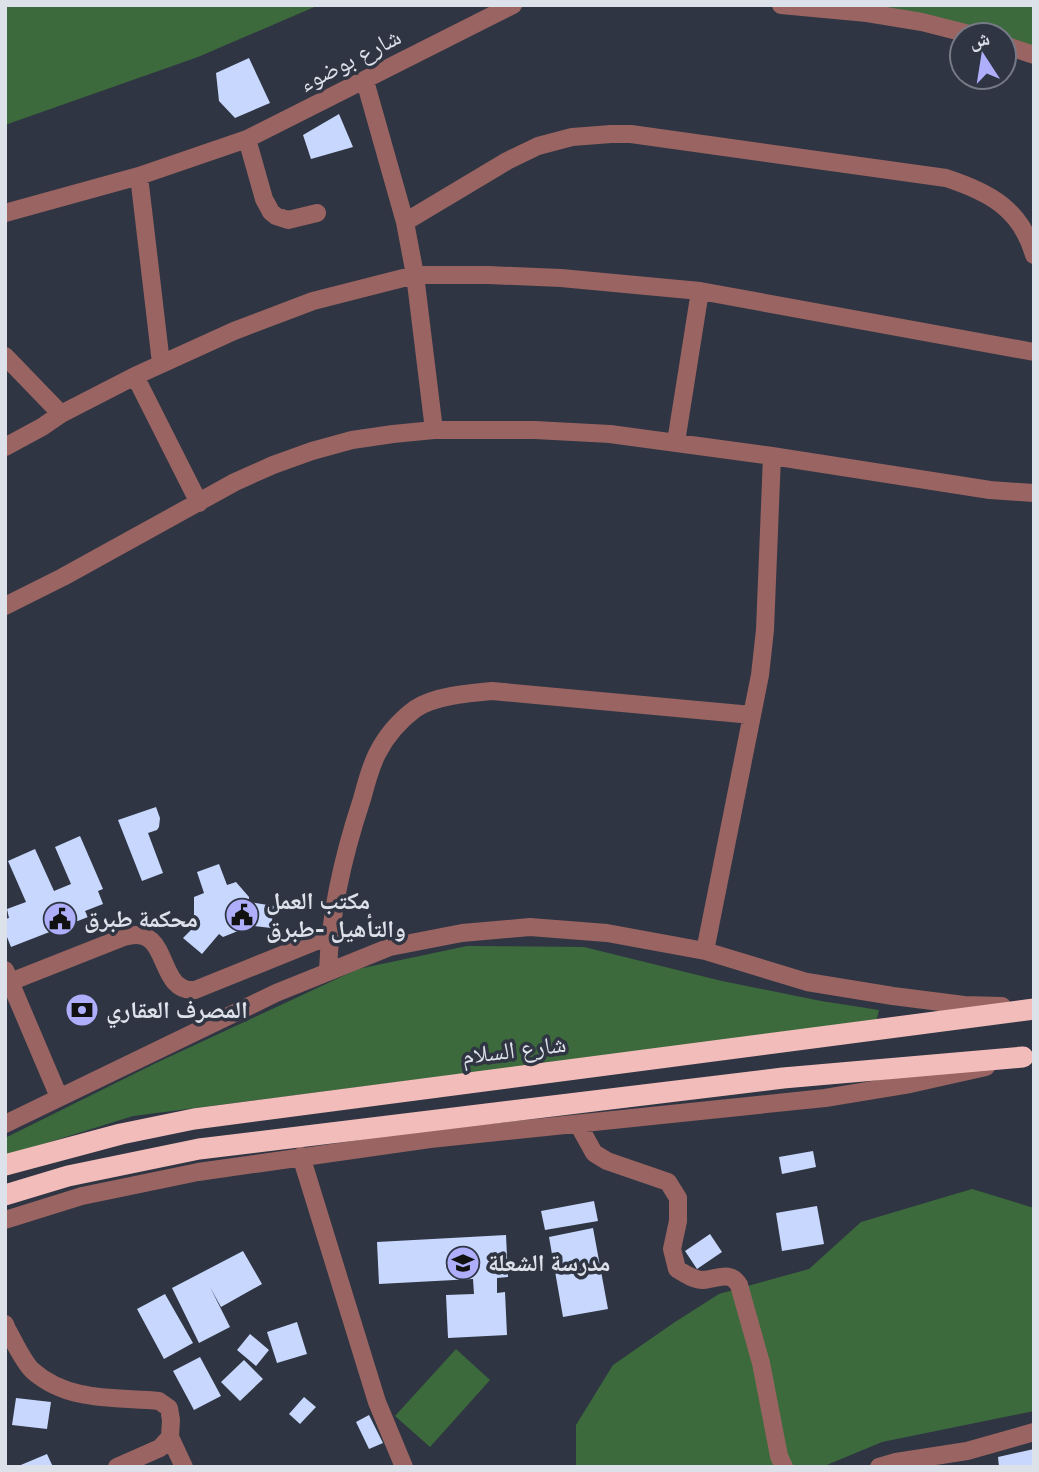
<svg xmlns="http://www.w3.org/2000/svg" width="1039" height="1472" viewBox="0 0 1039 1472" font-family="Raleway,'Noto Naskh Arabic',sans-serif">
<style>
.green{fill:#3c6a3c}
.building{fill:#c7d7fe}
.lines{fill:none;stroke-linecap:round;stroke-linejoin:round}
.minor{stroke:#996462;stroke-width:18}
.highway{stroke:#f2bcba;stroke-width:21}
.labels{text-anchor:middle;stroke-width:7;stroke-linejoin:round;paint-order:stroke}
.street-label{font-size:24px;fill:#dde1ea;stroke:#2f3542}
.poi-label{font-size:24px;font-weight:bold;fill:#dde1ea;stroke:#2f3542;text-anchor:start}
</style>
<rect width="100%" height="100%" fill="#2f3542"/>
<path class="green" d="M 5,5 L 319,5 L 198,57 L 5,125 Z
M 854,5 L 1034,5 L 1034,56 L 1004,46 L 1004,35 L 965,35 Z
M 467,946 L 584,947 L 722,981 L 821,1001 L 879,1010 L 875,1027 L 453,1075 L 133,1116 L 5,1156 L 5,1138 L 156,1063 L 358,969 Z
M 972,1189 L 1034,1208 L 1034,1411 L 882,1442 L 822,1467 L 576,1467 L 576,1425 L 613,1365 L 675,1322 L 719,1294 L 809,1269 L 861,1222 Z
M 456,1349 L 490,1380 L 430,1447 L 395,1416 Z"/>
<path class="building" d="M 249,58 L 270,103 L 235,118 L 219,101 L 216,73 Z
M 339,114 L 353,147 L 311,159 L 303,135 Z
M 156,807 L 160,818 L 159,827 L 157,830 L 148,833 L 163,873 L 142,881 L 118,820 Z
M 80,836 L 103,889 L 98,891 L 103,904 L 85,911 L 88,917 L 11,947 L 5,932 L 5,919 L 9,918 L 7,909 L 26,902 L 8,861 L 35,849 L 54,891 L 71,884 L 55,847 Z
M 219,864 L 227,885 L 236,882 L 249,897 L 249,902 L 274,906 L 271,928 L 244,925 L 243,929 L 223,937 L 219,934 L 202,954 L 183,938 L 200,921 L 194,917 L 194,897 L 204,893 L 197,872 Z
M 813,1151 L 816,1167 L 782,1174 L 779,1157 Z
M 594,1201 L 598,1221 L 545,1230 L 541,1211 Z
M 817,1206 L 824,1244 L 782,1251 L 776,1213 Z
M 593,1228 L 608,1309 L 563,1317 L 549,1237 Z
M 710,1234 L 722,1252 L 697,1269 L 685,1251 Z
M 506,1235 L 508,1277 L 497,1278 L 497,1293 L 505,1292 L 507,1335 L 448,1338 L 446,1295 L 474,1294 L 473,1279 L 379,1284 L 377,1242 Z
M 243,1251 L 262,1284 L 221,1307 L 210,1287 L 230,1327 L 199,1343 L 172,1288 Z
M 165,1294 L 193,1343 L 164,1359 L 137,1309 Z
M 297,1322 L 307,1354 L 277,1363 L 267,1332 Z
M 250,1334 L 269,1350 L 256,1366 L 237,1350 Z
M 200,1357 L 221,1396 L 194,1410 L 173,1371 Z
M 244,1360 L 263,1379 L 240,1401 L 221,1382 Z
M 304,1397 L 316,1407 L 300,1424 L 289,1414 Z
M 16,1398 L 51,1402 L 47,1429 L 12,1425 Z
M 369,1415 L 383,1443 L 369,1449 L 356,1422 Z
M 1034,1449 L 1034,1467 L 999,1467 L 998,1457 Z
M 47,1454 L 53,1467 L 16,1467 Z"/>
<g class="lines">
<path class="minor" d="M 781,5 L 867,13 L 922,22 L 973,35
M 1004,45 L 1034,55
M 365,81 L 405,222 L 415,275 L 434,430
M 247,139 L 264,199 L 271,212 L 276,216 L 288,220 L 317,213
M 139,176 L 161,363
M 5,213 L 139,176 L 247,139 L 513,5
M 405,222 L 507,161 L 538,146 L 572,137 L 611,134 L 631,134 L 946,178 C 989,192 1021,209 1034,255
M 5,356 L 61,414
M 135,376 L 199,503
M 676,442 L 700,291
M 5,447 L 42,427 L 61,414 L 135,376 L 234,331 L 313,301 L 415,275 L 488,275 L 561,278 L 700,291 L 1034,352
M 5,606 L 63,577 L 235,482 L 273,465 L 312,451 L 352,440 L 393,434 L 434,430 L 535,430 L 610,434 L 772,456 L 990,490 L 1034,493
M 705,951 L 760,675 L 765,630 L 772,456
M 5,970 L 59,1097
M 328,971 C 330,912 343,856 362,799 C 366,784 370,768 377,754 C 386,736 399,721 415,709 C 434,696 469,693 492,691 L 752,715
M 10,982 L 124,937 C 172,922 155,993 195,990 L 329,936
M 5,1124 L 276,993 L 390,947 L 462,933 L 530,927 L 607,933 L 705,951 L 807,982 L 893,996 L 964,1005 L 1002,1006
M 578,1124 L 594,1153 L 607,1161 L 668,1182 L 678,1198 L 678,1221 L 672,1249 L 677,1269 C 685,1274 694,1280 703,1280 C 718,1279 730,1270 739,1285 L 761,1363 L 779,1456 L 784,1467
M 301,1156 L 377,1402 L 404,1467
M 5,1220 L 82,1196 L 198,1172 L 430,1139 L 825,1098 L 910,1084 L 986,1067
M 5,1324 L 7,1329 C 14,1341 23,1362 33,1371 C 68,1402 115,1397 159,1401 L 169,1408 L 171,1420 L 170,1437 L 160,1448 L 117,1467
M 170,1437 L 184,1467
M 879,1467 L 896,1462 L 967,1451 L 1034,1432"/>
<path class="highway" d="M 5,1165 L 121,1134 L 194,1119 L 1034,1009
M 5,1195 L 68,1176 L 199,1149 L 783,1078 L 1023,1057"/>
</g>
<defs>
<symbol id="civic-disc" viewBox="-11 -11 22 22"><circle r="9.5" fill="#aeaefb" stroke="#2f3542"/><path d="M-.6-6.5H3V-4.5H.6V-3L4-1V1h2V6H-6V1h2V-1L-.6-3ZM-1.2 2.5V6h2.4V2.5Z" fill="#111"/></symbol>
<symbol id="bank-disc" viewBox="-11 -11 22 22"><circle r="9.5" fill="#aeaefb" stroke="#2f3542"/><path d="M-6-4H6V4H-6ZM0-2.3a2.3 2.3 0 1 0 0 4.6a2.3 2.3 0 1 0 0-4.6Z" fill="#111"/></symbol>
<symbol id="school-disc" viewBox="-11 -11 22 22"><circle r="9.5" fill="#aeaefb" stroke="#2f3542"/><path d="M0-5L7-2L0 1L-7-2ZM-4 1L0 2.5L4 1V4Q0 6-4 4Z" fill="#111"/></symbol>
</defs>
<g fill-rule="evenodd">
<use href="#civic-disc" x="223" y="896" width="38" height="38"/>
<use href="#civic-disc" x="41" y="900" width="38" height="38"/>
<use href="#bank-disc" x="63" y="991" width="38" height="38"/>
<use href="#school-disc" x="444" y="1244" width="38" height="38"/>
</g>
<g class="labels">
<g class="street-label">
<text transform="translate(350 60) rotate(-27)" y="8">شارع بوضوء</text>
<text transform="translate(514 1050) rotate(-7)" y="8">شارع السلام</text>
</g>
<g class="poi-label">
<text x="266" y="909">مكتب العمل<tspan x="266" dy="28">والتأهيل -طبرق</tspan></text>
<text x="84" y="927">محكمة طبرق</text>
<text x="106" y="1018">المصرف العقاري</text>
<text x="488" y="1271">مدرسة الشعلة</text>
</g>
</g>
<rect width="1039" height="1472" fill="none" stroke="#dde1ea" stroke-width="14"/>
<g transform="translate(983 56) rotate(348)"><circle r="33" fill="#2f3542" stroke="#757a85" stroke-width="2"/>
<path d="M0-5L12 26L0 18L-12 26Z" fill="#aeaefb"/>
<text y="-10" font-size="19" font-weight="bold" text-anchor="middle" fill="#dde1ea">ش</text>
</g>
</svg>
